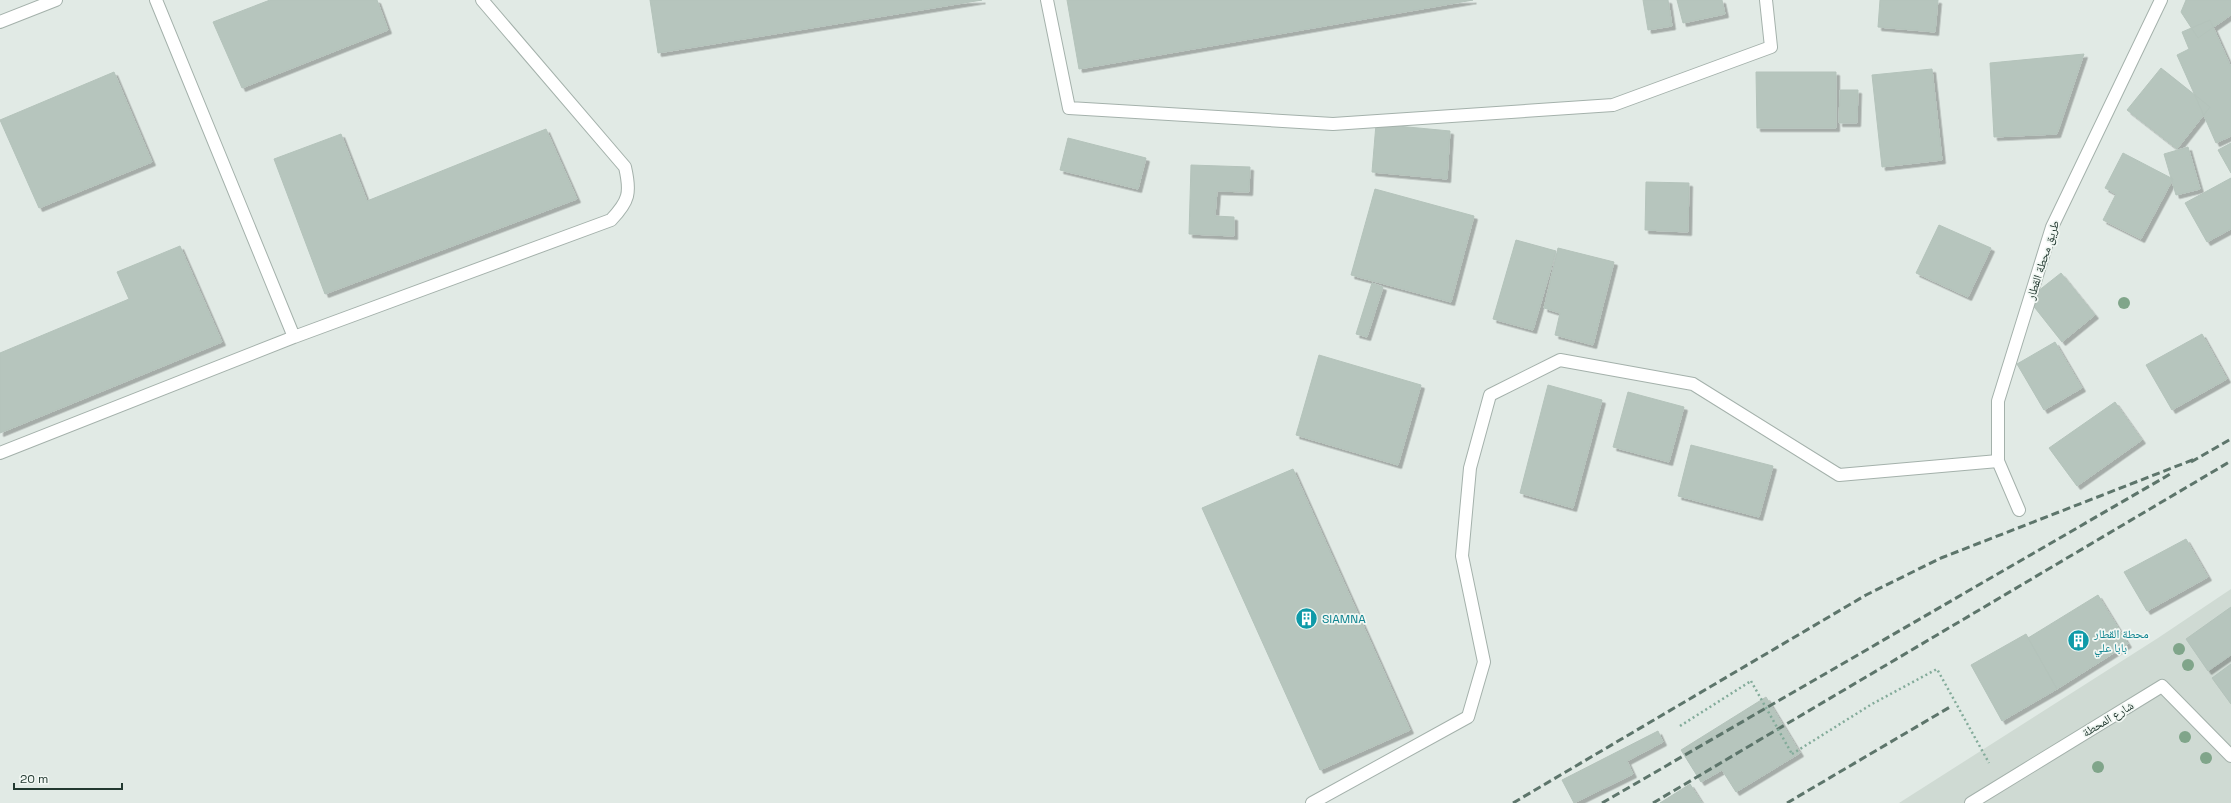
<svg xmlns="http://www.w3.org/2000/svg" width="2231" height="803" viewBox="0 0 2231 803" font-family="'Space Grotesk','Noto Naskh Arabic',sans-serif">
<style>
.built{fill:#cfdad3}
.building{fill:#b6c5bd;stroke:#b4c3bb;filter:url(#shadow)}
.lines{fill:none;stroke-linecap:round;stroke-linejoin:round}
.lane-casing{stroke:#a4b1ab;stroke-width:14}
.street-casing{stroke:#a4b1ab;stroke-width:14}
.path{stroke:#83ab9a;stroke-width:2.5;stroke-dasharray:2 3;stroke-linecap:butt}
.lane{stroke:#fff;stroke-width:12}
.street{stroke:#fff;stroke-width:12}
.rail{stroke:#5d756b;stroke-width:3;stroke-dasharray:8 4;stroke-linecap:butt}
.path-bridge{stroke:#83ab9a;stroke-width:2.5;stroke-dasharray:2 3;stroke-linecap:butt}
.tree{fill:#80a58a}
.labels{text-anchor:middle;stroke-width:3.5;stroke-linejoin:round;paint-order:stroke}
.street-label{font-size:12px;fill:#223930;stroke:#f1f7f3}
.culture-label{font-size:12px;fill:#0d838f;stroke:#f1f7f3;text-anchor:start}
</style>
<defs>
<filter id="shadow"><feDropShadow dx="3.5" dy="3.5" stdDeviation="0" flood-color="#0004"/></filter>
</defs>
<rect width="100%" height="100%" fill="#e1eae5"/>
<path class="built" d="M 2231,589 L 2231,803 L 1899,803 L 2158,638 Z"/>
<path class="building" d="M 270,0 L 377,0 L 388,30 L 242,88 L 213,22 Z
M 650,0 L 982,0 L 658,53 Z
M 1067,0 L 1473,0 L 1079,69 Z
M 1643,0 L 1668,0 L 1672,26 L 1648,30 Z
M 1677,0 L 1722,0 L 1725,14 L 1683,23 Z
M 1880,0 L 1938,0 L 1935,32 L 1878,27 Z
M 2186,0 L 2231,0 L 2231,15 L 2198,38 L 2181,12 Z
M 2210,20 L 2231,67 L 2231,136 L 2216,143 L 2177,55 L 2189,49 L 2182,32 Z
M 2084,54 L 2057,134 L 1994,137 L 1990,63 Z
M 2161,68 L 2210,107 L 2177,149 L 2127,110 Z
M 1932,69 L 1942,160 L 1882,167 L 1872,75 Z
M 114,72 L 152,162 L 39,208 L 0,120 Z
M 1756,72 L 1836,72 L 1836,128 L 1757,128 Z
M 1840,90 L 1858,90 L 1857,123 L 1839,123 Z
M 1376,124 L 1450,131 L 1447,179 L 1372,172 Z
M 546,129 L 577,199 L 325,294 L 274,159 L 341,134 L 367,201 Z
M 1068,138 L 1146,158 L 1138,189 L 1060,170 Z
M 2231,143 L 2231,173 L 2218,150 Z
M 2188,147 L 2200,189 L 2176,195 L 2164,154 Z
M 2123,153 L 2173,179 L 2141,239 L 2103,220 L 2116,194 L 2105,188 Z
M 1191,165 L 1250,167 L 1249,192 L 1217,191 L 1215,216 L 1234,217 L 1234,236 L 1189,234 Z
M 2231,178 L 2231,229 L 2207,242 L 2185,203 Z
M 1646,182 L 1689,183 L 1688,232 L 1645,230 Z
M 1375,189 L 1474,216 L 1451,302 L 1351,275 Z
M 1939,225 L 1991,248 L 1968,297 L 1916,273 Z
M 1516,240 L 1556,251 L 1533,330 L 1493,319 Z
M 180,246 L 222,342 L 0,433 L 0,353 L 129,299 L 117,272 Z
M 1558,248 L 1614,262 L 1593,345 L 1555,335 L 1560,313 L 1544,308 Z
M 2061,273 L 2095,315 L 2062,342 L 2028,299 Z
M 1372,283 L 1383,287 L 1367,337 L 1356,334 Z
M 2202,334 L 2227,379 L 2172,410 L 2146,365 Z
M 2055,342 L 2082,388 L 2044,410 L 2017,364 Z
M 1319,355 L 1421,385 L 1398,465 L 1296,435 Z
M 1548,385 L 1602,400 L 1573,508 L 1520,493 Z
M 1628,392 L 1684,407 L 1669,462 L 1613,447 Z
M 2115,402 L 2142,440 L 2077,486 L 2049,448 Z
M 1691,445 L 1773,466 L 1759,517 L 1678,496 Z
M 1293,469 L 1410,730 L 1320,770 L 1202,508 Z
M 2186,539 L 2208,577 L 2147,611 L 2124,572 Z
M 2098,595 L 2128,644 L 2057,689 L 2028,638 Z
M 2231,607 L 2231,655 L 2208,671 L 2186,639 Z
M 2026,634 L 2057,689 L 2002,721 L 1971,665 Z
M 2231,664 L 2231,704 L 2212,678 Z
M 1766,697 L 1800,753 L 1736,792 L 1722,770 L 1701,782 L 1681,750 Z
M 1658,731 L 1663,742 L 1627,761 L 1633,774 L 1574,803 L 1562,780 Z
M 1690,784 L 1702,803 L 1660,803 Z"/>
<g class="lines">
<defs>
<path id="lane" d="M 1047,0 L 1069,108 L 1333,124 L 1613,105 L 1771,47 L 1766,0
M 2019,510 L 1998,461 L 1998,401 L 2052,227 L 2161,0"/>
<path id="street" d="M 156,0 L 294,337
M 0,22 L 56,0
M 0,453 L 294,337 L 611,220 C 629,201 631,193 625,167 L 482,0
M 1312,803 L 1468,717 L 1484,662 L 1462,556 L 1470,468 L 1490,395 L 1560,360 L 1693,384 L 1839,475 L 1998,461
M 1971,803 L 2162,686 L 2231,756"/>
</defs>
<use href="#lane" class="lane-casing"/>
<use href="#street" class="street-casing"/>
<path class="path" d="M 1680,726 L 1751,681
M 1792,754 L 1872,704 L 1937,669 L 1989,763"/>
<use href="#lane" class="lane"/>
<use href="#street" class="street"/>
<path class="rail" d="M 2191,462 L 2231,439
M 1513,803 L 1866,595 L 1941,558 L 2195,459
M 1602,803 L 2172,473
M 1653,803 L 2231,461
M 1787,803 L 1950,707"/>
<path class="path-bridge" d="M 1751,681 L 1792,754"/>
</g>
<g class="tree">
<circle cx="2124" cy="303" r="6"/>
<circle cx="2179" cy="649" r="6"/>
<circle cx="2188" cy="665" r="6"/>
<circle cx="2185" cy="737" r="6"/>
<circle cx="2206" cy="758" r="6"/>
<circle cx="2098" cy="767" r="6"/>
</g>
<defs>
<symbol id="building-disc" viewBox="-11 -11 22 22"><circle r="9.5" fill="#0f9aa8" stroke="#f1f7f3"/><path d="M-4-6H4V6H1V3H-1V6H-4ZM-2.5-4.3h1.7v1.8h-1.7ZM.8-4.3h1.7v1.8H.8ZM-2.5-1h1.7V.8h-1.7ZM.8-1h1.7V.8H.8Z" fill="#fff"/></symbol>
</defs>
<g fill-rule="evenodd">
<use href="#building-disc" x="1294" y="606" width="25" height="25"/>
<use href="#building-disc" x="2066" y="628" width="25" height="25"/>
</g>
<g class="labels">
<g class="street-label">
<text transform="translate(2043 260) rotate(-72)" y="4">طريق محطة القطار</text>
<text transform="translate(2108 719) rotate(-31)" y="4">شارع المحطة</text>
</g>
<g class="culture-label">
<text x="1322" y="623">SIAMNA</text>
<text x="2094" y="638">محطة القطار<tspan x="2094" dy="14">بابا علي</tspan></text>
</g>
</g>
<path d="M14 783v6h108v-6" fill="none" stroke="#223930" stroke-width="2"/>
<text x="20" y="783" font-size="12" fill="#223930" stroke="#f1f7f3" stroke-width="3" paint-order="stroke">20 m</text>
</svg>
